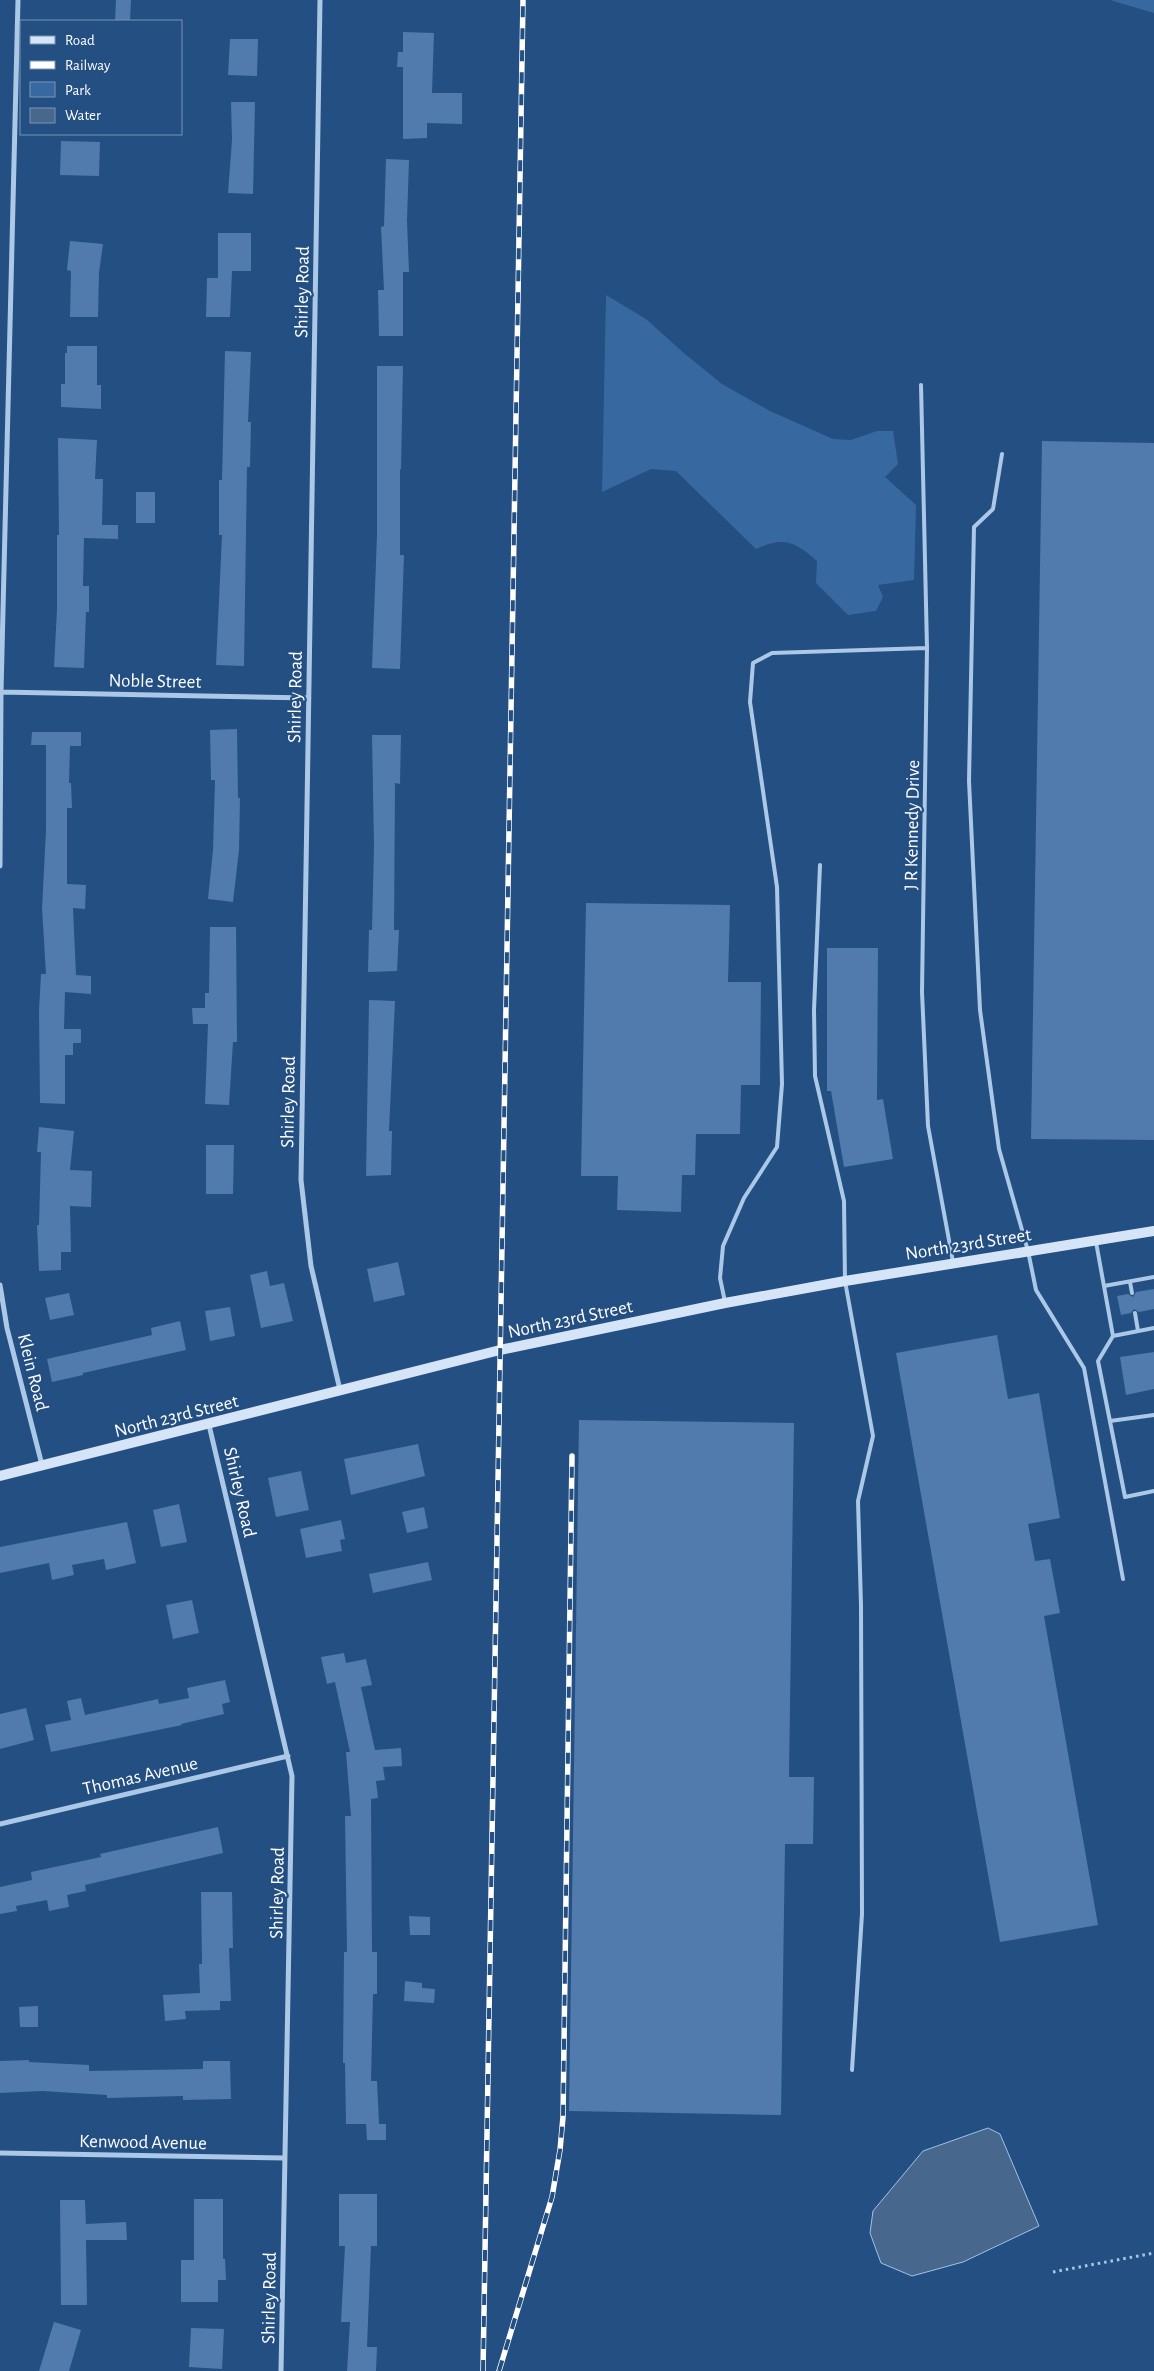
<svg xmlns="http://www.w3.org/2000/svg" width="1154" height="2371" viewBox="0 0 1154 2371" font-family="'Alegreya Sans',sans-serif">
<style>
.green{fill:#3769a0}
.water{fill:#47688c;stroke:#9fc3e8}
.building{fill:#507bac}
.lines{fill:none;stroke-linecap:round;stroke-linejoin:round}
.path{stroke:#abc8e7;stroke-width:3;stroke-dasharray:2.5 4;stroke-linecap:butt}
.service{stroke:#abc8e7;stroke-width:4}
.minor{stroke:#abc8e7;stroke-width:5}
.secondary{stroke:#d5e4f6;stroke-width:10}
.rail-casing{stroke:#fff;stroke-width:5.5}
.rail{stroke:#234f82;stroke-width:4;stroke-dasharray:11;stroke-linecap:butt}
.labels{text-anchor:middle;stroke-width:4.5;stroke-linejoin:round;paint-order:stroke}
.street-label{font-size:19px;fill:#fff;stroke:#234f82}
</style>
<rect width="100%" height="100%" fill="#234f82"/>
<path class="green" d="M 1111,0 L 1154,0 L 1154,13 L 1113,1 Z
M 606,295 L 646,319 L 685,354 L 722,384 L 770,411 L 833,439 L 851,440 L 877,431 L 893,431 L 898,464 L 885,477 L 916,505 L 914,580 L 878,585 L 883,597 L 876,611 L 848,615 L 816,583 L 817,561 C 795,542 784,536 756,549 L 676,471 L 651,469 L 602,492 Z"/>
<path class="water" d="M 988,2128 L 1000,2134 L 1039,2226 L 963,2262 L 912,2276 L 881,2263 L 870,2233 L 873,2211 L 923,2151 Z"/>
<path class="building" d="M 116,0 L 131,0 L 130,21 L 115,21 Z
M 403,32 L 434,33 L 432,93 L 462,93 L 462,124 L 427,123 L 427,138 L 403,139 L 403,67 L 397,67 L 398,52 L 403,52 Z
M 230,39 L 258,39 L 257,76 L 228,75 Z
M 231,102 L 255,102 L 253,194 L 228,193 L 232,140 Z
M 61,141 L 100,142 L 99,176 L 60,175 Z
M 386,159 L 409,160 L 407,220 L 409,272 L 403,272 L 403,336 L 379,336 L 378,290 L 384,290 L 381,227 L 384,226 Z
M 218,233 L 251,233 L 251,271 L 232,271 L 230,317 L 206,317 L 207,278 L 218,278 Z
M 70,241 L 103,244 L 99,273 L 98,317 L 70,317 L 71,271 L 67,270 Z
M 67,346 L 97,346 L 97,385 L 101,385 L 101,409 L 61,407 L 61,384 L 65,384 L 65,353 L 67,353 Z
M 225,351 L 251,352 L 248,422 L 251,422 L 250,467 L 247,467 L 244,666 L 216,665 L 222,535 L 219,535 L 219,480 L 222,480 Z
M 377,366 L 403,366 L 401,469 L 400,469 L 400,555 L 404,555 L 400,669 L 372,668 L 377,535 Z
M 58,438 L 97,440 L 95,479 L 103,479 L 102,525 L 118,525 L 118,539 L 84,538 L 83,586 L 89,586 L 89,612 L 86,612 L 84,668 L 54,667 L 57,609 L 57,535 L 59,535 Z
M 1042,441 L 1154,443 L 1154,1140 L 1031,1139 Z
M 136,492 L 155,492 L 155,523 L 136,523 Z
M 237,729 L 238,798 L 240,798 L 239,850 L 233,902 L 208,899 L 213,850 L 215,780 L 211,780 L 210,730 Z
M 32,732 L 81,732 L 81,746 L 70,746 L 69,783 L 71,783 L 72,808 L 67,808 L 67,884 L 86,885 L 85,909 L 73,908 L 76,975 L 91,976 L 91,994 L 65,992 L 64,1029 L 81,1029 L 81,1043 L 73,1043 L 73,1055 L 65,1055 L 65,1104 L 40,1103 L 39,1010 L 41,974 L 46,974 L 42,908 L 46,830 L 46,745 L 31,745 Z
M 372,735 L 401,735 L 400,784 L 395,783 L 394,930 L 399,930 L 397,971 L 368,972 L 369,930 L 372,930 L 374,846 Z
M 586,903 L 730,905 L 728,982 L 761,982 L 760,1085 L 741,1085 L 740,1134 L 696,1134 L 695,1175 L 682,1175 L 681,1212 L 617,1210 L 618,1176 L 581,1176 Z
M 210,927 L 236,927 L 237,1042 L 233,1042 L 229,1105 L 205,1104 L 208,1024 L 193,1024 L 192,1008 L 205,1008 L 205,993 L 209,993 Z
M 827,948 L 878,948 L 877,1100 L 883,1099 L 893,1159 L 844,1167 L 831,1091 L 827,1091 Z
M 369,1000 L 395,1001 L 389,1131 L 392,1131 L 391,1175 L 366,1176 Z
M 39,1127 L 74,1131 L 70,1170 L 92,1171 L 91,1207 L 70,1206 L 71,1252 L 61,1252 L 61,1270 L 39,1271 L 37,1225 L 39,1225 L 41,1152 L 37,1152 Z
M 206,1145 L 234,1145 L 233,1194 L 206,1194 Z
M 398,1262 L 405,1295 L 374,1302 L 367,1269 Z
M 267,1271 L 270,1286 L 284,1283 L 293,1321 L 261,1328 L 250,1275 Z
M 1154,1289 L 1154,1309 L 1139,1312 L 1134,1309 L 1131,1313 L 1121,1315 L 1117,1296 L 1128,1294 L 1133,1297 L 1136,1292 Z
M 69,1293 L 74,1315 L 50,1320 L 45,1298 Z
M 230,1307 L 235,1336 L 210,1341 L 205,1311 Z
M 180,1321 L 186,1350 L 83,1373 L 83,1375 L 52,1382 L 47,1359 L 152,1335 L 151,1328 Z
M 997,1335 L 1008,1399 L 1039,1393 L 1048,1448 L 1060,1518 L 1028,1524 L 1035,1561 L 1050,1559 L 1060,1613 L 1044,1616 L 1098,1925 L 1000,1942 L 896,1353 Z
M 1154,1352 L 1154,1389 L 1126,1395 L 1120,1357 Z
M 579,1420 L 794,1423 L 789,1777 L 814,1777 L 813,1844 L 785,1844 L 781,2115 L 569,2111 Z
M 418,1444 L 425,1476 L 351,1495 L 344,1459 Z
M 301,1471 L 309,1510 L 276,1517 L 268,1478 Z
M 179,1504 L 187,1542 L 161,1547 L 153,1510 Z
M 424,1507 L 428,1528 L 407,1533 L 402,1512 Z
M 341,1520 L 345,1539 L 340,1540 L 342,1551 L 306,1558 L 300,1529 Z
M 127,1522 L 136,1563 L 106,1570 L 104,1559 L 72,1565 L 74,1575 L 52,1580 L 49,1563 L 0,1573 L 0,1547 Z
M 428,1562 L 432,1580 L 373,1593 L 369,1574 Z
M 192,1600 L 199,1633 L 173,1639 L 166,1605 Z
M 344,1653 L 346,1663 L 366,1659 L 372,1685 L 361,1687 L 375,1750 L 401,1748 L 402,1766 L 383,1767 L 385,1780 L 376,1781 L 378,1798 L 371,1799 L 372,1952 L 377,1952 L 377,1994 L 373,1994 L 371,2081 L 377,2081 L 379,2124 L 346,2124 L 345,2063 L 343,2063 L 344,1952 L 347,1952 L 345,1816 L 351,1816 L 346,1752 L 350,1752 L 335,1682 L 327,1684 L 321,1657 Z
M 225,1680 L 230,1702 L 222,1704 L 224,1714 L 181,1724 L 182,1725 L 51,1752 L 45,1725 L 71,1720 L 67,1701 L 81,1698 L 85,1715 L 158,1699 L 159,1704 L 189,1698 L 187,1688 Z
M 26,1708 L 34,1740 L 0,1749 L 0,1714 Z
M 218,1827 L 223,1853 L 85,1885 L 86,1891 L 67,1895 L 69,1907 L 49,1911 L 47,1900 L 16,1906 L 17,1911 L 0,1914 L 0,1887 L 32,1880 L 31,1872 L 101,1857 L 100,1854 Z
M 201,1892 L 232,1892 L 233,1948 L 229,1948 L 231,2001 L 220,2001 L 220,2010 L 185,2011 L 186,2019 L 165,2021 L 163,1995 L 200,1993 L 199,1964 L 202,1964 Z
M 409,1916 L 430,1917 L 430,1935 L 410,1935 Z
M 405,1981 L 422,1983 L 422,1988 L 435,1989 L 434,2003 L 404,2001 Z
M 38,2006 L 38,2027 L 20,2027 L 19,2007 Z
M 29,2060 L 29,2062 L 89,2065 L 89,2071 L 203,2069 L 203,2061 L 230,2061 L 231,2099 L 183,2100 L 183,2096 L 107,2098 L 107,2095 L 42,2091 L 0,2093 L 0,2061 Z
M 366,2124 L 386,2124 L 386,2140 L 367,2140 Z
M 339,2194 L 377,2194 L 377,2246 L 371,2246 L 367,2347 L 377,2347 L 376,2371 L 347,2371 L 350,2322 L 341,2322 L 345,2246 L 339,2246 Z
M 194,2199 L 223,2199 L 223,2259 L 225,2259 L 226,2280 L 218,2280 L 218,2302 L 181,2302 L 181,2260 L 194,2260 Z
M 60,2200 L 85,2200 L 86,2224 L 126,2222 L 127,2240 L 86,2240 L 87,2305 L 61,2305 Z
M 54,2322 L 81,2330 L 69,2371 L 39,2371 Z
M 191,2328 L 224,2329 L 222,2369 L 189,2367 Z"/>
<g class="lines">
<path class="path" d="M 1053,2272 L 1154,2253"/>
<path class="service" d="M 921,385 L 927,648 L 922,992 L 928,1126 L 953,1262
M 1002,454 L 993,509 L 974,527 L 969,781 L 980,1010 L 999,1149 L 1028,1251 L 1036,1290 L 1084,1368 L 1123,1579
M 820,865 L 814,1010 L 815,1076 L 844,1201 L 845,1281 L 873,1436 L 858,1501 L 861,1605 L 862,1914 L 852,2070
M 1096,1242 L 1113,1336 L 1154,1328
M 1130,1282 L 1132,1293
M 1104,1286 L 1154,1277
M 725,1302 L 720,1278 L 723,1246 L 744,1198 L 777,1147 L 782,1084 L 777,887 L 750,702 L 753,663 L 772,653 L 927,648
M 1135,1313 L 1138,1331
M 1113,1336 L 1098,1361 L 1125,1497 L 1154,1491
M 1110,1421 L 1154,1415"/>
<path class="minor" d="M 320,0 L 301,1180 L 311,1266 L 340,1390
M 0,692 L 309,698
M 0,866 L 1,692 L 18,0
M 0,1285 L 7,1328 L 42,1465
M 209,1425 L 292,1776 L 281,2371
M 0,1824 L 288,1756
M 0,2153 L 285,2158"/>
<path class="secondary" d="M 0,1476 L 500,1350 L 725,1303 L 845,1281 L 1154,1231"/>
<defs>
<path id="rail" d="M 483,2371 L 523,0
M 499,2371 L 552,2197 L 560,2150 L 563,2117 L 572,1456"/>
</defs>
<use href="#rail" class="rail-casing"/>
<use href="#rail" class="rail"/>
</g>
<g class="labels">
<g class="street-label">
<text transform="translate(301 292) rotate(-89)" y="7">Shirley Road</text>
<text transform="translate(155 680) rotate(1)" y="7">Noble Street</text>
<text transform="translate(294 697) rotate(-89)" y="7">Shirley Road</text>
<text transform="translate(911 825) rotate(-89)" y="7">J R Kennedy Drive</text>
<text transform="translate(287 1102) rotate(-89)" y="7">Shirley Road</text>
<text transform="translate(968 1243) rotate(-9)" y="7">North 23rd Street</text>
<text transform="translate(570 1318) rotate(-12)" y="7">North 23rd Street</text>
<text transform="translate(34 1372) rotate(76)" y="7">Klein Road</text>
<text transform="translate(176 1415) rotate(-14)" y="7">North 23rd Street</text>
<text transform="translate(241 1492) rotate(77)" y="7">Shirley Road</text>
<text transform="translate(140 1775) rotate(-13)" y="7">Thomas Avenue</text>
<text transform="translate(276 1893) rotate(-89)" y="7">Shirley Road</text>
<text transform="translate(143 2141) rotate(1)" y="7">Kenwood Avenue</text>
<text transform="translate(268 2298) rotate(-89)" y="7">Shirley Road</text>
</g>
</g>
<rect x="20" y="20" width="162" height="115" fill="#234f82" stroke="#7b95b4"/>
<rect x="30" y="36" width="25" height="8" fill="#d5e4f6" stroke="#7b95b4"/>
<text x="65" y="45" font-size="15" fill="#ffffff">Road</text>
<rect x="30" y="61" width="25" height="8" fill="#ffffff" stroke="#7b95b4"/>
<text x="65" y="70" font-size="15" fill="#ffffff">Railway</text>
<rect x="30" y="82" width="25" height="15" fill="#3769a0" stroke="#7b95b4"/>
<text x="65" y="95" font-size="15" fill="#ffffff">Park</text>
<rect x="30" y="108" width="25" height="15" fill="#47688c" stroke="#7b95b4"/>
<text x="65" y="120" font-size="15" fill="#ffffff">Water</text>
</svg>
